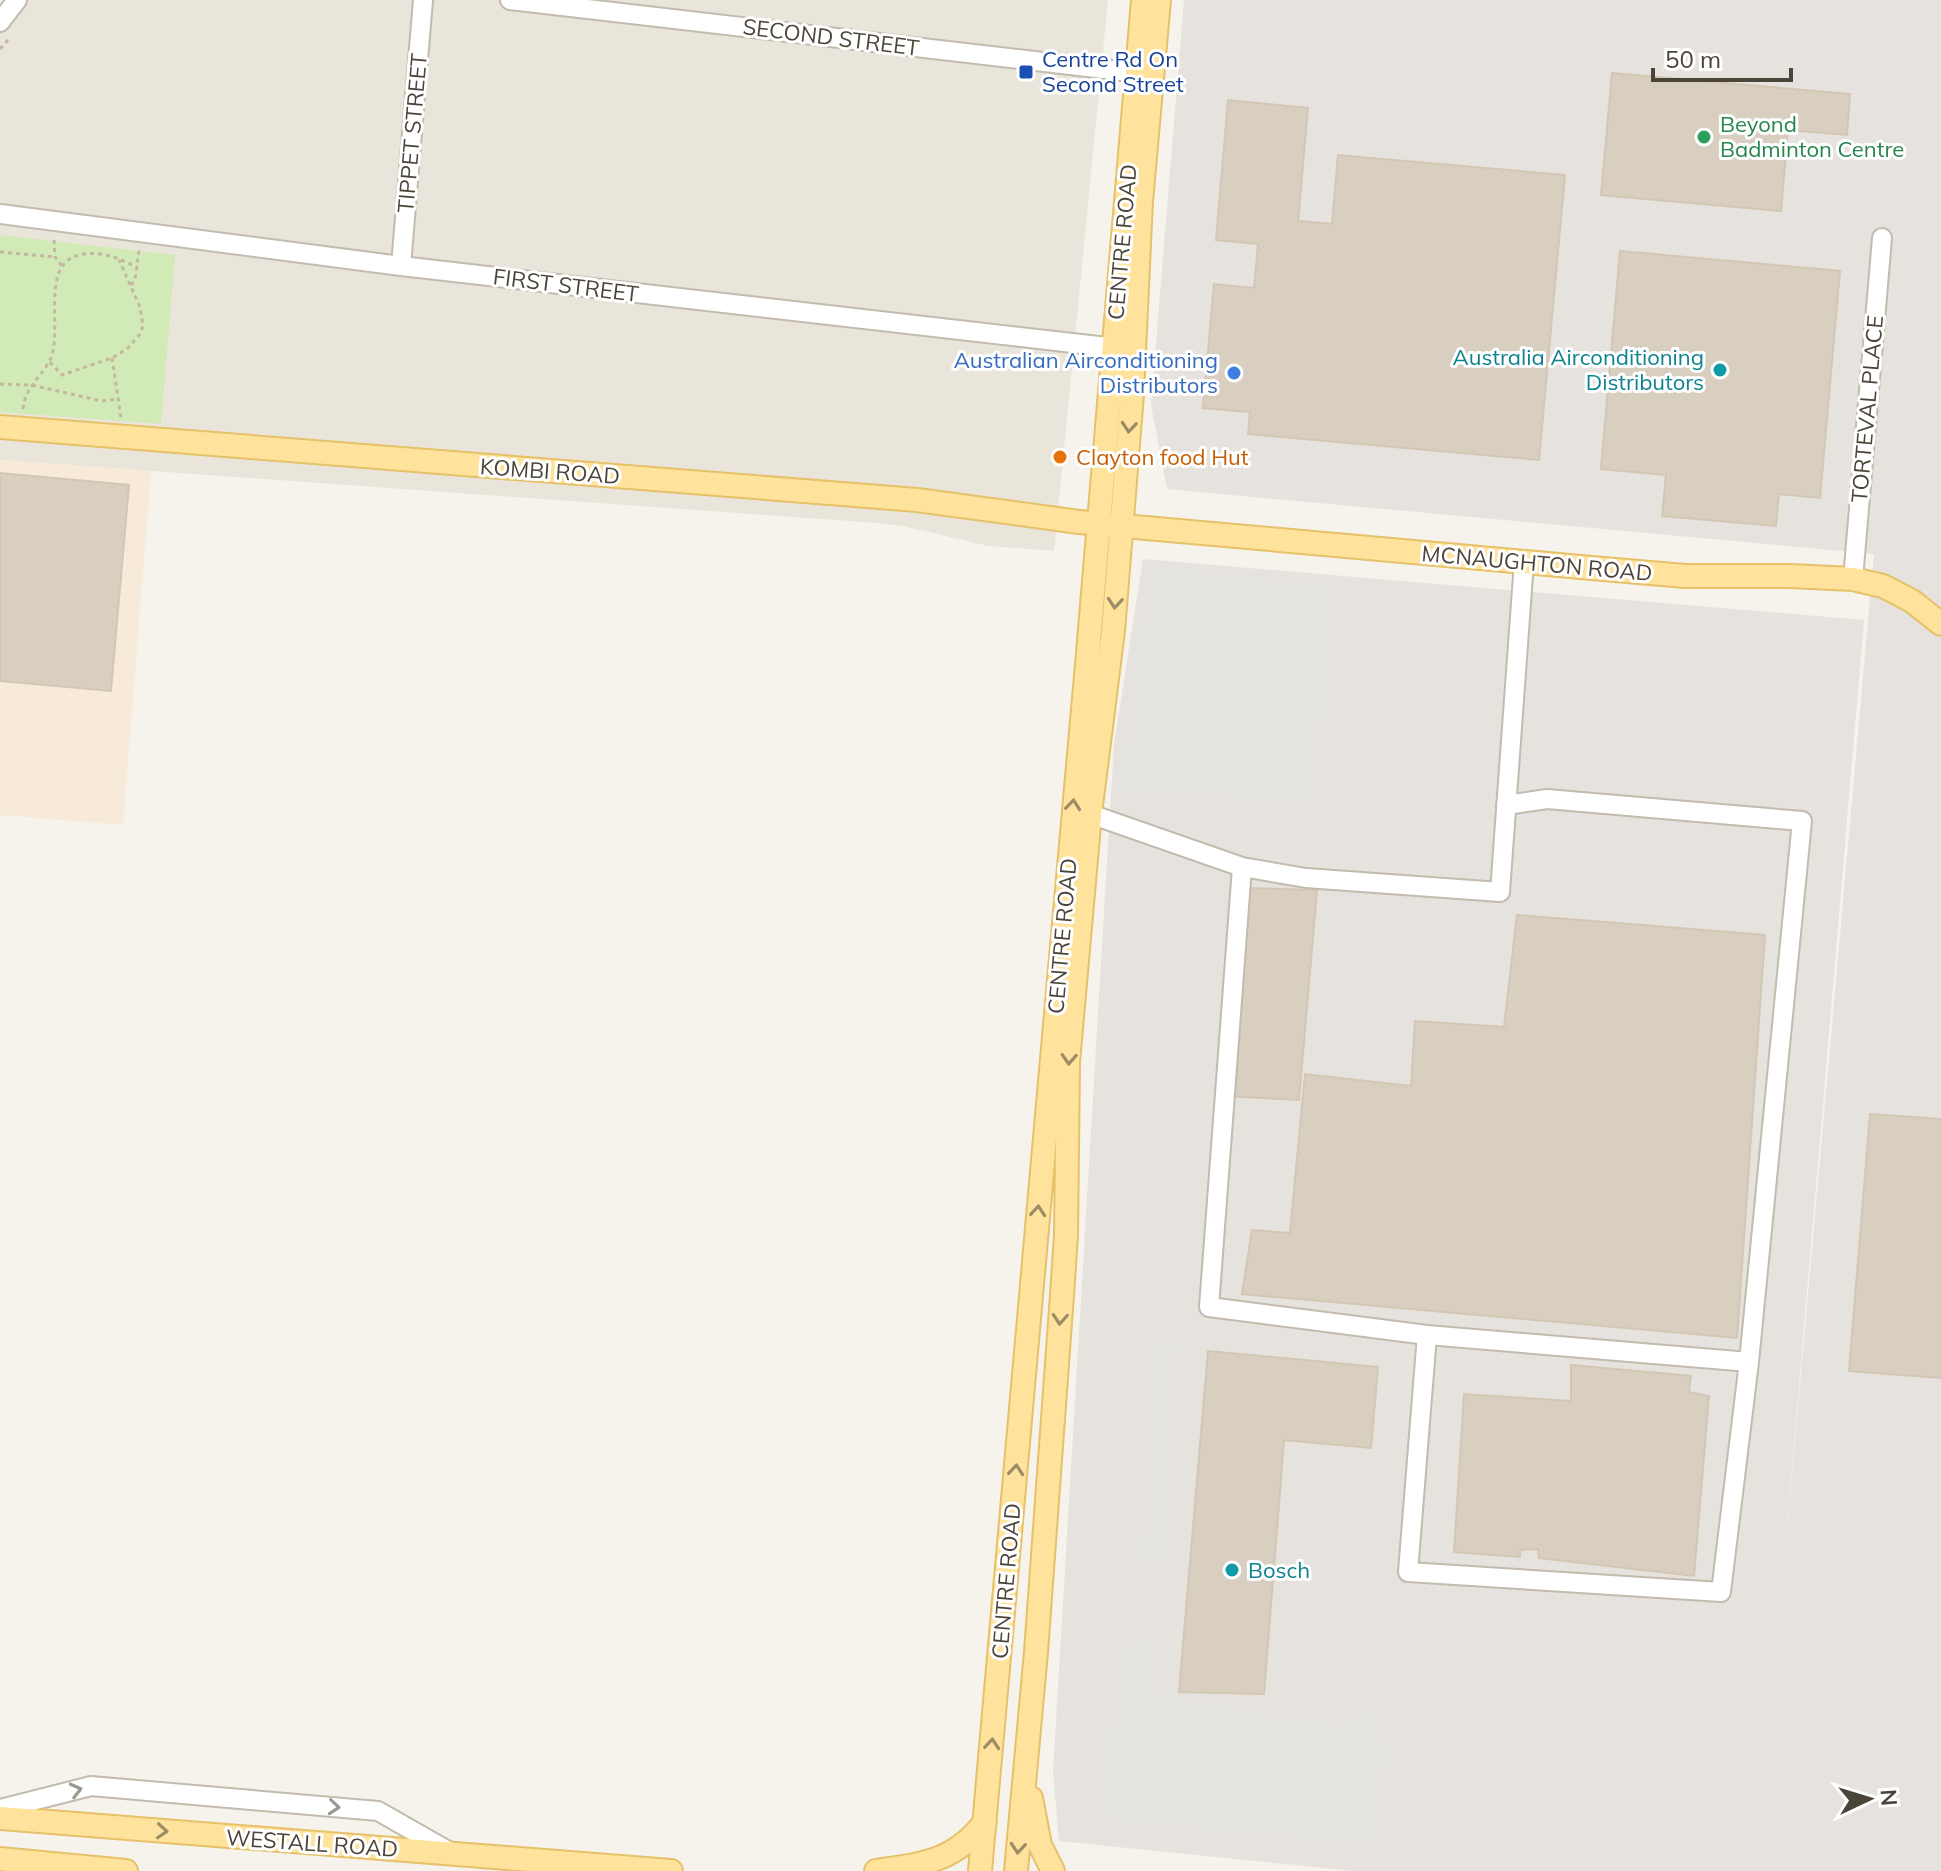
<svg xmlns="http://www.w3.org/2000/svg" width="1941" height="1871" viewBox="0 0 1941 1871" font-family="Mulish,sans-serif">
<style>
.residential{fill:#eae5da}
.commercial{fill:#f7ead8}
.industrial{fill:#e6e2dd}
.green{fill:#d2eab5}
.parking{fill:#e5e3e0}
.building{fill:#d8cfc1;stroke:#d3c7b4;stroke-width:2}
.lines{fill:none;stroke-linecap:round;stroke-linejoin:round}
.minor-casing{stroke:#c2bbae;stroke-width:22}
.major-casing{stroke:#e6c16a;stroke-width:26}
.path{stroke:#c4b79f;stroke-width:3;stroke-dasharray:4 4;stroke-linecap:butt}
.minor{stroke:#fff;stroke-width:18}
.major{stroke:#ffe39c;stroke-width:22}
.oneway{stroke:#9c8c66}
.oneway2{stroke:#9c9892}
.transit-dot{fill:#1a4fb4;stroke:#fff;stroke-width:3}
.leisure-dot{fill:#2e9e5b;stroke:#fff;stroke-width:3}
.culture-dot{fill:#0f9aa8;stroke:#fff;stroke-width:3}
.shop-dot{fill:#3f7fe0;stroke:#fff;stroke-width:3}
.food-dot{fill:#e8710a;stroke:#fff;stroke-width:3}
.labels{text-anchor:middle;stroke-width:6;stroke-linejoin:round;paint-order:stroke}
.street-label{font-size:22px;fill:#4b4439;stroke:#fff}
.transit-label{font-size:22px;fill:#164399;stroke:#fff;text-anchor:start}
.leisure-label{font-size:22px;fill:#27864d;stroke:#fff;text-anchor:start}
.culture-label{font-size:22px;fill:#0d838f;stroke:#fff;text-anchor:end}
.shop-label{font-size:22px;fill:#366cbe;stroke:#fff;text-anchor:end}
.food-label{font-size:22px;fill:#c56008;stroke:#fff;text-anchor:start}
</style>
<rect width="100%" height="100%" fill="#f6f3ec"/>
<path class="residential" d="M 20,0 L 1108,0 L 1054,551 L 988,546 L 903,526 L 877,523 L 0,460 L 0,28 Z"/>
<path class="commercial" d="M 0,460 L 151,471 L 123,825 L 0,815 Z"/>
<path class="industrial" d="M 1184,0 L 1941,0 L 1941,1871 L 1352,1871 L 1059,1841 L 1053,1771 L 1114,744 L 1143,559 L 1864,620 L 1783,1575 L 1874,554 L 1167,489 L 1151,405 Z"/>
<path class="green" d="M 0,235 L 175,255 L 161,424 L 0,412 Z"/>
<path class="parking" d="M 1151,562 L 1336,585 L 1322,806 L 1117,792 L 1132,646 Z
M 1153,1341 L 1184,1344 L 1167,1567 L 1135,1565 Z
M 1123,1635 L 1159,1641 L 1157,1675 L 1167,1695 L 1245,1701 L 1244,1711 L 1345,1723 L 1375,1708 L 1393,1746 L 1384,1847 L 1128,1825 L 1097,1811 L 1108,1706 L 1118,1706 Z"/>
<path class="building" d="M 1612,73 L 1850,94 L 1847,135 L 1788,130 L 1781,211 L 1601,195 Z
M 1228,100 L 1308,108 L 1298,221 L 1332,224 L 1338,155 L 1565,175 L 1539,460 L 1248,434 L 1250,412 L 1203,408 L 1214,284 L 1254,288 L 1258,244 L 1216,240 Z
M 1620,251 L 1840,271 L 1820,498 L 1779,494 L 1776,526 L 1662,516 L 1666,475 L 1601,469 Z
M 0,473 L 129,485 L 111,691 L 0,681 Z
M 1244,888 L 1317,890 L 1299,1100 L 1226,1096 Z
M 1517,915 L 1765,935 L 1737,1338 L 1242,1294 L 1252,1230 L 1290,1233 L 1305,1074 L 1411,1086 L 1415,1021 L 1504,1027 Z
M 1870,1114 L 1941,1119 L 1941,1378 L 1849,1371 Z
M 1208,1351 L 1378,1367 L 1371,1448 L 1284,1440 L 1264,1694 L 1179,1692 Z
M 1571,1365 L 1691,1376 L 1689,1392 L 1709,1396 L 1694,1576 L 1539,1558 L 1538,1549 L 1520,1550 L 1520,1557 L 1454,1552 L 1464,1394 L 1571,1401 Z"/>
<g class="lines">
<defs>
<path id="minor" d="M 510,0 L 1147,74
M 0,22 L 17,0
M 0,214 L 401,266 L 1125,349
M 401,266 L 423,0
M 1853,579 L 1882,238
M 1090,814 L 1242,867 L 1306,878 L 1500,892 L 1524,562
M 1242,867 L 1209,1307 L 1427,1335 L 1749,1362 L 1802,821 L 1547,799 L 1506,805
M 1427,1335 L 1408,1572 L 1721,1592 L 1749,1362
M 0,1809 L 91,1786 L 378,1811 L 450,1852"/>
<path id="major" d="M 0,427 L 917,500 L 1079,522 L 1592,568 L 1685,576 L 1790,576 L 1853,579 L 1883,586 L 1912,601 L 1941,624
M 1031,1798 L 1040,1845 L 1053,1871
M 0,1818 L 671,1871
M 0,1859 L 126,1871
M 876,1871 C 923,1864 954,1862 985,1822
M 980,1871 L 1088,653 L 1143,0
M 1016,1871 L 1036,1652 L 1062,1295 L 1066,1235 L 1068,1062 L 1090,814 L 1113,631 L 1132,394 L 1141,201 L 1159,0"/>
</defs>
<use href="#minor" class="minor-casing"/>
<use href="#major" class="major-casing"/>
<path class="path" d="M 0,49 L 8,40
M 54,240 L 55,257 L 62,266
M 0,252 L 55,257
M 131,285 L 135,280 L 139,250
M 112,358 L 121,418
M 50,362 L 62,375 L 112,358 L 127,349 L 140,334 L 143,326 L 140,307 L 119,260
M 0,384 L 31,385 L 102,401 L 119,399
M 23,409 C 25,388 39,379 49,362 C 65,334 38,265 79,255 C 100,250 119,258 138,268"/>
<use href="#minor" class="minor"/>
<use href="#major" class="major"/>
</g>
<defs><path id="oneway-chevron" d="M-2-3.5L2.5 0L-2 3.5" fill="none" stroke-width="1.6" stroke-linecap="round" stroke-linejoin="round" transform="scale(2)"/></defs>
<g class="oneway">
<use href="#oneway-chevron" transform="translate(1129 427) rotate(95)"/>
<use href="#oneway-chevron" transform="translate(1115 603) rotate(95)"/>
<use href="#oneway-chevron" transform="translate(1073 805) rotate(-84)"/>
<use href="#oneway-chevron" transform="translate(1069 1059) rotate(93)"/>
<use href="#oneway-chevron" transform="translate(1038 1211) rotate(-85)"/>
<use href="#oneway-chevron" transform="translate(1060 1319) rotate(94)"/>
<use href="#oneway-chevron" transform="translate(1016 1470) rotate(-85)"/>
<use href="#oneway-chevron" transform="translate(992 1744) rotate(-85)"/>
<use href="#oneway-chevron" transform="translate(162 1831) rotate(4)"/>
<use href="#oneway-chevron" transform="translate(1018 1848) rotate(95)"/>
</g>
<g class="oneway2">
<use href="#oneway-chevron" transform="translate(76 1790) rotate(-14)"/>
<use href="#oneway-chevron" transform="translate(334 1807) rotate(5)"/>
</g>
<rect class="transit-dot" x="1018" y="64" width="16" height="16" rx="4"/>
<circle class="leisure-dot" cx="1704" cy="137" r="8"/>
<g class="culture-dot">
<circle cx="1720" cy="370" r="8"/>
<circle cx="1232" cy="1570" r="8"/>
</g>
<circle class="shop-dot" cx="1234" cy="373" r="8"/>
<circle class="food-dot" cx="1060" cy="457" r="8"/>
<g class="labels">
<g class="street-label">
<text transform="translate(831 37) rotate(7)" y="8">SECOND STREET</text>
<text transform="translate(412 133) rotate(-85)" y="8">TIPPET STREET</text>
<text transform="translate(1122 242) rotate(-85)" y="8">CENTRE ROAD</text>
<text transform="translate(566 285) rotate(7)" y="8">FIRST STREET</text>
<text transform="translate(1867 409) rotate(-85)" y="8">TORTEVAL PLACE</text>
<text transform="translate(550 471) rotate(4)" y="8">KOMBI ROAD</text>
<text transform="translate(1537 563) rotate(5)" y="8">MCNAUGHTON ROAD</text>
<text transform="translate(1062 936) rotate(-85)" y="8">CENTRE ROAD</text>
<text transform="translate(1006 1581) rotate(-85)" y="8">CENTRE ROAD</text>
<text transform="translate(312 1843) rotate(4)" y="8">WESTALL ROAD</text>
</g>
<g class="transit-label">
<text x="1042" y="67">Centre Rd On<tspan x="1042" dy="25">Second Street</tspan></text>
</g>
<g class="leisure-label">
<text x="1720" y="132">Beyond<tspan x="1720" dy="25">Badminton Centre</tspan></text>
</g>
<g class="culture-label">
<text x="1704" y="365">Australia Airconditioning<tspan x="1704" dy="25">Distributors</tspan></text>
<text x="1248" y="1578" text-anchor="start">Bosch</text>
</g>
<g class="shop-label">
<text x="1218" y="368">Australian Airconditioning<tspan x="1218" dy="25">Distributors</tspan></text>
</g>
<g class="food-label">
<text x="1076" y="465">Clayton food Hut</text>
</g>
</g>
<g transform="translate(1869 1799) rotate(86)" stroke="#ffffff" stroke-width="6" paint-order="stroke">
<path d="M0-6L14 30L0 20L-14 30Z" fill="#4b4439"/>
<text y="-12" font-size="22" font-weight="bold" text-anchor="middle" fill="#4b4439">N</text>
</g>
<path d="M1653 68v12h138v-12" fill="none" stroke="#4b4439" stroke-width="4"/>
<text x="1665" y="68" font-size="24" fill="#4b4439" stroke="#ffffff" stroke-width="6" paint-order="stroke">50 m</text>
</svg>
